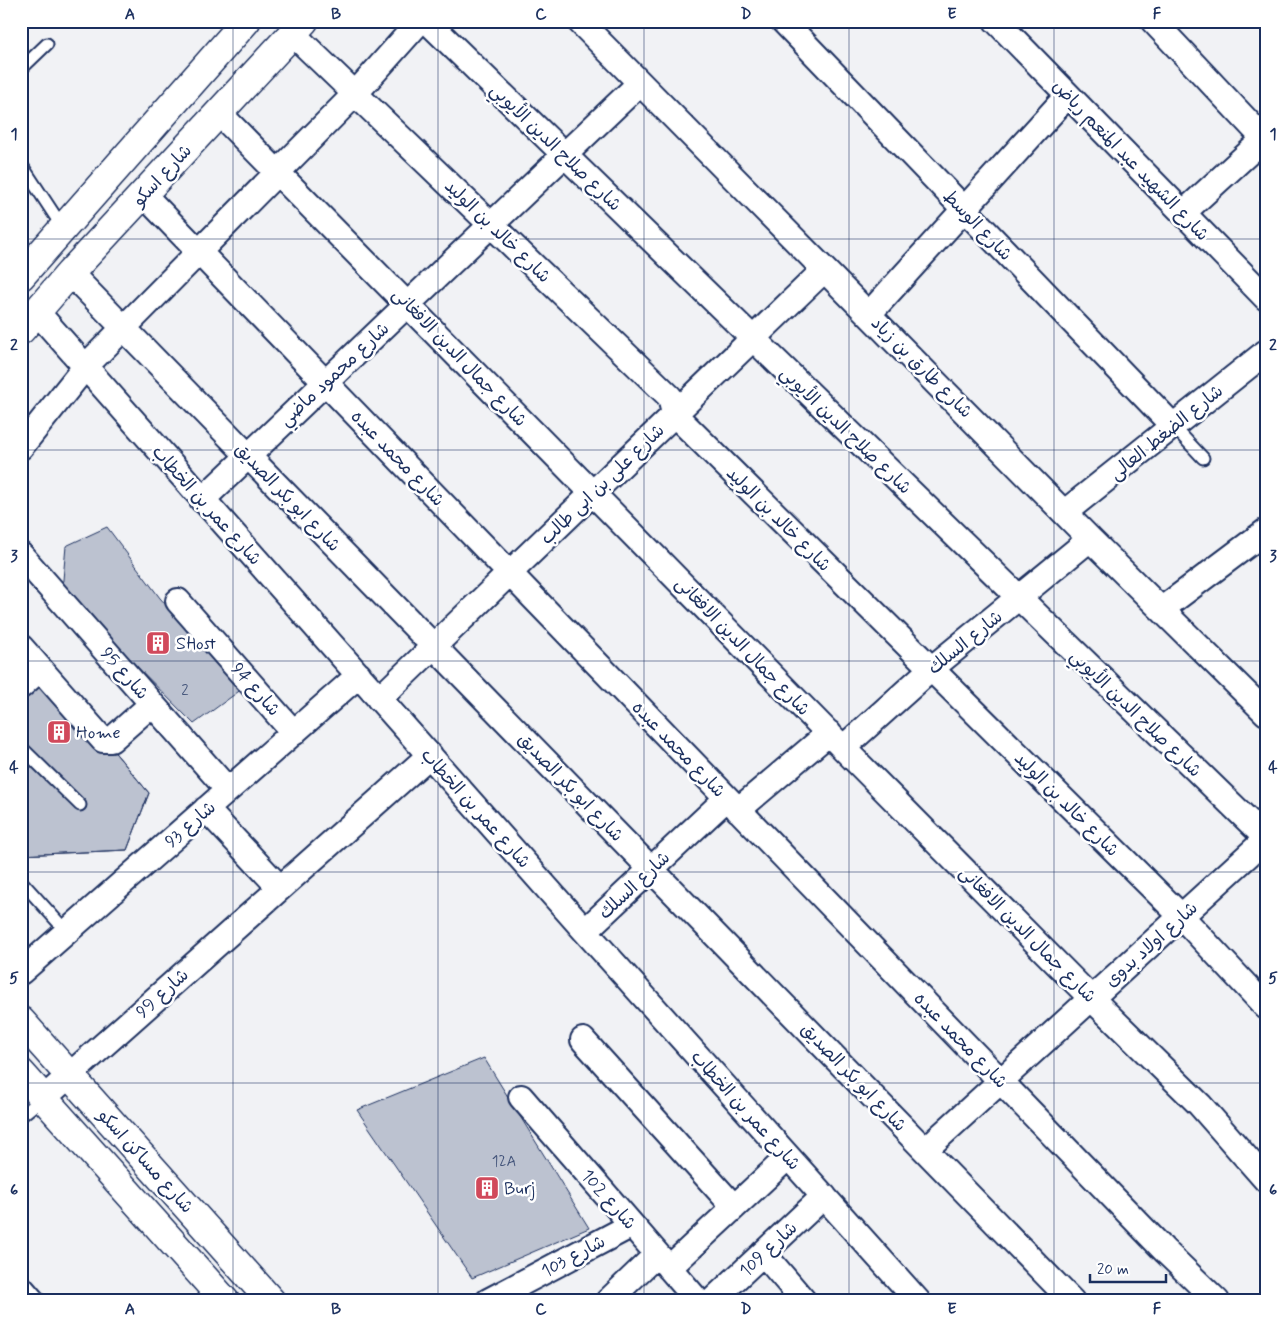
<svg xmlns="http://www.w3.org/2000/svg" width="1287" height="1322" viewBox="0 0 1287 1322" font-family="Mynerve,'Playpen Sans Arabic',sans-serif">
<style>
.building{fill:#bcc2d0;stroke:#1b2f5e}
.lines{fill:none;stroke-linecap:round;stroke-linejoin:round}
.lane-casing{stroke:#1b2f5e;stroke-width:15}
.street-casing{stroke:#1b2f5e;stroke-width:28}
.secondary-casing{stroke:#1b2f5e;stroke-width:31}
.lane{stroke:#fff;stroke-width:11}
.street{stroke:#fff;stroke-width:24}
.secondary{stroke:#fff;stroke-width:28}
.grid{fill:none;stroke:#1b2f5e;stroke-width:1;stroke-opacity:0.55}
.labels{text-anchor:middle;stroke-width:5;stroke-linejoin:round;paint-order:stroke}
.number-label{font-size:15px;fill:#43547a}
.street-label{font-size:18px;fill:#1b2f5e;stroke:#fff}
.poi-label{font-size:18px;fill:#1b2f5e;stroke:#fff;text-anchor:start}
.neatline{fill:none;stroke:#1b2f5e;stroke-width:2}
.grid-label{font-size:16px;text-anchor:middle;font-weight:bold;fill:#1b2f5e}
</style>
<rect width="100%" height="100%" fill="#f1f2f5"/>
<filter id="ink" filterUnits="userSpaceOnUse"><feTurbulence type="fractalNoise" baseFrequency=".02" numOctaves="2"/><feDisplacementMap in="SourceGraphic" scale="10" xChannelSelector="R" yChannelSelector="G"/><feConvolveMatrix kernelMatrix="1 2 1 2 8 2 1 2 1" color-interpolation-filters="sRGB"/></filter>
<g filter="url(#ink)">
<path class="building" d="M 107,527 L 160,598 L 242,689 L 194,724 L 62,591 L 66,546 Z
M 21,668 L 47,672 L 149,793 L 127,850 L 21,855 Z
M 21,668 L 47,672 L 149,793 L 127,850 L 21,855 Z
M 484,1058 L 589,1228 L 472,1278 L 357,1110 Z"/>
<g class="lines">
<defs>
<path id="lane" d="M 21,69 L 47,44
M 21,164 L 63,228
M 1174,427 L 1203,458
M 21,747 L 80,805
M 21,881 L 67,932
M 21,1116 L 43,1098
M 21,1278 L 41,1301"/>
<path id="street" d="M 427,21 L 1266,838
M 579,21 L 1090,539 L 1266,713
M 783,21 L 1174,427
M 996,21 L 1266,298
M 1153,21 L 1266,141
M 293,34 L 670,397 L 674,414 L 1181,916 L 1266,1007
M 219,113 L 843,748 L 1091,998 L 1200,1105 L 1266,1180
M 144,195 L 1166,1252 L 1217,1301
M 1183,213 L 1266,137
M 70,273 L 1072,1301
M 37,312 L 585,931 L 918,1301
M 869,314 L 1068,95
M 21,447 L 85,367 L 355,94 L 420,21
M 202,500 L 640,83
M 1065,512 L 1266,352
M 21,555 L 228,790
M 178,601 L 294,733
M 1162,609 L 1266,531
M 21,647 L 103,740 L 111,740 L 152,704
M 21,686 L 40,669
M 379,699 L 824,270
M 843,748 L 931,669 L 1090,539
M 206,809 L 280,888
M 738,810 L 829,733
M 585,931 L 727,798
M 21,972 L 359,675
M 583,1040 L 734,1207
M 521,1097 L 698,1301
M 44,1098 L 430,755
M 925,1150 L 1266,839
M 763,1253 L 804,1301
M 669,1268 L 788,1157
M 488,1301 L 632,1225
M 608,1301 L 657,1254
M 712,1301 L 824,1196"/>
<path id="secondary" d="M 21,276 L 246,21
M 21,330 L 70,273 L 304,21
M 21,1021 L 271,1301
M 21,1073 L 225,1301"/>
</defs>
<use href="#lane" class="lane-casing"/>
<use href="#street" class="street-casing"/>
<use href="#secondary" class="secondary-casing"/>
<use href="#lane" class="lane"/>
<use href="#street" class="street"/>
<use href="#secondary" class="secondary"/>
</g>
</g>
<path class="grid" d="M 233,21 L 233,1301M 438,21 L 438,1301M 644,21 L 644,1301M 849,21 L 849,1301M 1054,21 L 1054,1301M 21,239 L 1266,239M 21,450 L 1266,450M 21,661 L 1266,661M 21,872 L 1266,872M 21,1083 L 1266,1083"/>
<defs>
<symbol id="building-square" viewBox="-11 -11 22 22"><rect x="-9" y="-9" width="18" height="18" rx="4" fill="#d1495b" stroke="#fff"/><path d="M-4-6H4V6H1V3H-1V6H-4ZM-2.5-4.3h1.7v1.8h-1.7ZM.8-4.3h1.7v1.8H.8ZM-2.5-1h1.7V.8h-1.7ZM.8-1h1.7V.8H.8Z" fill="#fff"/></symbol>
</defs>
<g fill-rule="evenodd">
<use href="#building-square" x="144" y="629" width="28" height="28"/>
<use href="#building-square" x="45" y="718" width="28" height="28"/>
<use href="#building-square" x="473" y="1174" width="28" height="28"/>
</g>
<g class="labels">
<g class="number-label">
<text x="185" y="695">2</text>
<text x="504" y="1166">12A</text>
</g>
<g class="street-label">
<text transform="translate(556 147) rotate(44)" y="6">شارع صلاح الدين الأيوبي</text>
<text transform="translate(1131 160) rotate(46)" y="6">شارع الشهيد عبد المنعم رياض</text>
<text transform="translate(162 175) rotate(-47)" y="6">شارع اسكو</text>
<text transform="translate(978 225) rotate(46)" y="6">شارع الوسط</text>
<text transform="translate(498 231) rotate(44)" y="6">شارع خالد بن الوليد</text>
<text transform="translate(460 357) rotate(46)" y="6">شارع جمال الدين الافغانى</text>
<text transform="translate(922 367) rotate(45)" y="6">شارع طارق بن زياد</text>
<text transform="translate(334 374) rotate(-43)" y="6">شارع محمود ماضي</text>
<text transform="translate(846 430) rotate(44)" y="6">شارع صلاح الدين الأيوبي</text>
<text transform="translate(1166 432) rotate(-39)" y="6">شارع الضغط العالى</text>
<text transform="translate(398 458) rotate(46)" y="6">شارع محمد عبده</text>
<text transform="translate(602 484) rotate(-44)" y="6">شارع على بن ابى طالب</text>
<text transform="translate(288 497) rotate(46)" y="6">شارع ابو بكر الصديق</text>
<text transform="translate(207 505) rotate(48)" y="6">شارع عمر بن الخطاب</text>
<text transform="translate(779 519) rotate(45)" y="6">شارع خالد بن الوليد</text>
<text transform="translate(965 642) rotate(-39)" y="6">شارع السلك</text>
<text transform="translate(743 646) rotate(46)" y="6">شارع جمال الدين الافغانى</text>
<text transform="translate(125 673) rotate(49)" y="6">شارع 95</text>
<text transform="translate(256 689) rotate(49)" y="6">شارع 94</text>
<text transform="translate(1136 713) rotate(44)" y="6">شارع صلاح الدين الأيوبي</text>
<text transform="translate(679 749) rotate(46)" y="6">شارع محمد عبده</text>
<text transform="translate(571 787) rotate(46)" y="6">شارع ابو بكر الصديق</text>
<text transform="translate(1067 804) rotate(45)" y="6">شارع خالد بن الوليد</text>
<text transform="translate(476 808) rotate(48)" y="6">شارع عمر بن الخطاب</text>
<text transform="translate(190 824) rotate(-41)" y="6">شارع 93</text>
<text transform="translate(634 885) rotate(-43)" y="6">شارع السلك</text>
<text transform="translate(1028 934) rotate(45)" y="6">شارع جمال الدين الافغانى</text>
<text transform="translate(1151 944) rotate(-42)" y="6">شارع اولاد بدوى</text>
<text transform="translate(162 993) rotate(-42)" y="6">شارع 99</text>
<text transform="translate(961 1040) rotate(46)" y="6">شارع محمد عبده</text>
<text transform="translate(854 1077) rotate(46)" y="6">شارع ابو بكر الصديق</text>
<text transform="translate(746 1110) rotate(48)" y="6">شارع عمر بن الخطاب</text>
<text transform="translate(146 1161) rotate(48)" y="6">شارع مساكن اسكو</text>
<text transform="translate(609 1199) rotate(49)" y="6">شارع 102</text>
<text transform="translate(768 1249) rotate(-43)" y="6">شارع 109</text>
<text transform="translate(573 1256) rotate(-28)" y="6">شارع 103</text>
</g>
<g class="poi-label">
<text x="176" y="649">SHost</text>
<text x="76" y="738">Home</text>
<text x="504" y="1194">Burj</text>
</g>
</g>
<rect width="1287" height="1322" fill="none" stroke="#fff" stroke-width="55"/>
<path d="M1090 1274v8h76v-8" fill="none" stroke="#1b2f5e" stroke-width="2.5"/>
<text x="1097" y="1274" font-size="15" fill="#1b2f5e" stroke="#ffffff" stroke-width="4" paint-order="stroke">20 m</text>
<rect x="28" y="28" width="1232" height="1266" class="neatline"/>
<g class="grid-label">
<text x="130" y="19">A</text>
<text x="336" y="19">B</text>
<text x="541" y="19">C</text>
<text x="746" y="19">D</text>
<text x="952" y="19">E</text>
<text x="1157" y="19">F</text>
<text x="14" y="139">1</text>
<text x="1273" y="139">1</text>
<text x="14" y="350">2</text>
<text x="1273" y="350">2</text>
<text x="14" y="561">3</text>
<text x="1273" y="561">3</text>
<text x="14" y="772">4</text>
<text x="1273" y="772">4</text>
<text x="14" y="983">5</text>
<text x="1273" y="983">5</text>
<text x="14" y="1195">6</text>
<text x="1273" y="1195">6</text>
<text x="130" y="1314">A</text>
<text x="336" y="1314">B</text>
<text x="541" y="1314">C</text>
<text x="746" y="1314">D</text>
<text x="952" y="1314">E</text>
<text x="1157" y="1314">F</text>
</g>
</svg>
